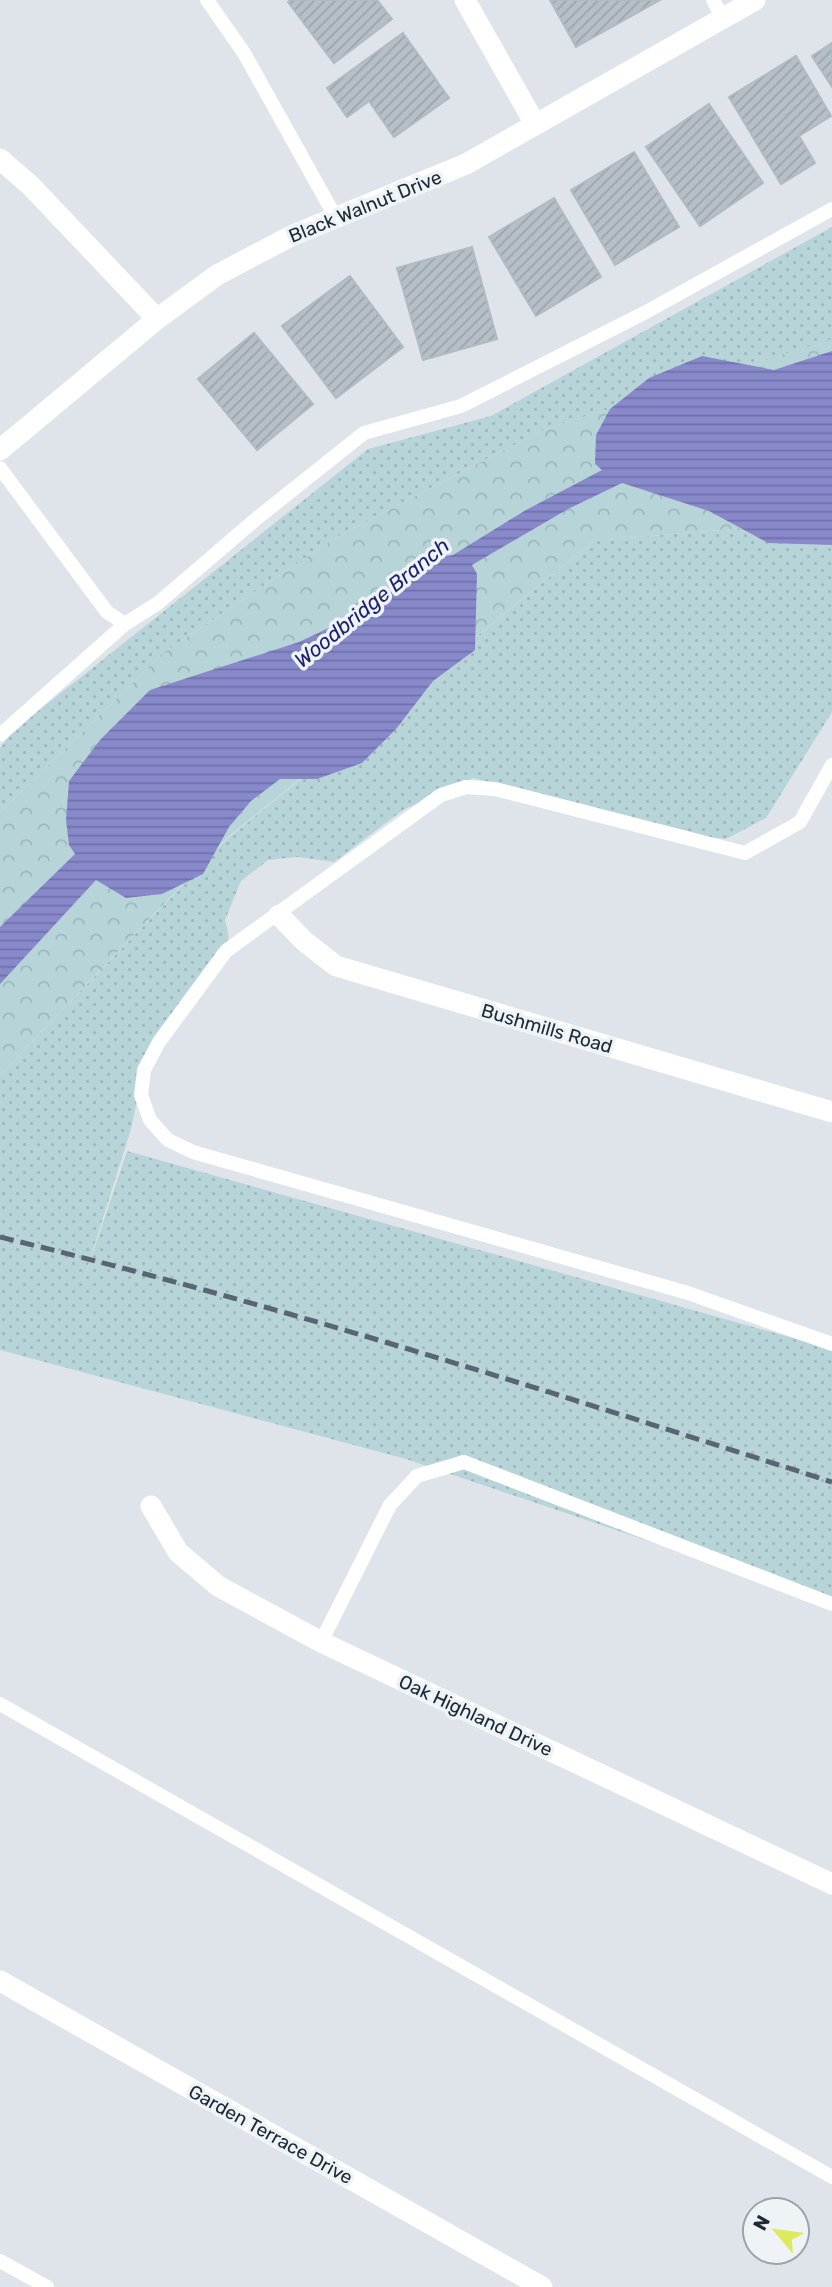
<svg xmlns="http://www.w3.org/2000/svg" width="832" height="2287" viewBox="0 0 832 2287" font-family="Rubik,sans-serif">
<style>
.grass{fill:url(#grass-dots)}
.forest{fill:url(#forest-crowns)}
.water{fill:url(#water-rules)}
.building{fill:url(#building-hatch);stroke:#b1bac2;stroke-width:2}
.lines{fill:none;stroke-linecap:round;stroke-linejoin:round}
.lane{stroke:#fff;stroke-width:14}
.street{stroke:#fff;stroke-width:21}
.rail{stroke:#5a6573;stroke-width:5;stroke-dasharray:14 7;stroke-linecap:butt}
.labels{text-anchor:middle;stroke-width:7;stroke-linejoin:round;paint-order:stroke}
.street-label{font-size:19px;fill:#202a37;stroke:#eef3f6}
.water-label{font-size:21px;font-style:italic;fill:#1f1f6f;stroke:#eef3f6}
</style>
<defs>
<pattern id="grass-dots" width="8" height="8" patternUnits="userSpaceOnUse" patternTransform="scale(1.75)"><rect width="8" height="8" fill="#b7d5d9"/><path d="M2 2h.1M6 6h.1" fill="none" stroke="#9db7bb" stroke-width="1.8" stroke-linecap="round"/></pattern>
<pattern id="forest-crowns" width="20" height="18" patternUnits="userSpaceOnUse" patternTransform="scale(1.75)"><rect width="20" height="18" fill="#b7d5d9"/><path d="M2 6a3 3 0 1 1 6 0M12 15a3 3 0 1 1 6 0" fill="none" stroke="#9db7bb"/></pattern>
<pattern id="water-rules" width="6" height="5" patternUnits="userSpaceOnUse" patternTransform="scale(1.75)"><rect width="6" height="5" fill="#8889cb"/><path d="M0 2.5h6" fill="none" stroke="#6f70a6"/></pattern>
<pattern id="building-hatch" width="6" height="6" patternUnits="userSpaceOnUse" patternTransform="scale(1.75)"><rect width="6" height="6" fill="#b6bfc6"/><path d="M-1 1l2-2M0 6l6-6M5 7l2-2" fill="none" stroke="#9ca4ab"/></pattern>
</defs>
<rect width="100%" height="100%" fill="#dee4e9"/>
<path class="grass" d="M 832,227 L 832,340 L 545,429 L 340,535 L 163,653 L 0,813 L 0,748 L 13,731 L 368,449 L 491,416 Z
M 832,500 L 832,712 L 766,818 L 726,839 L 698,836 L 473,778 L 403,810 L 334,862 L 298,857 L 268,860 L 241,881 L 225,920 L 229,938 L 148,1049 L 131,1129 L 82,1285 L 127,1151 L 832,1349 L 832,1603 L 406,1459 L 0,1350 L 0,1075 L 227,839 L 594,541 L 742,528 Z"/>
<path class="forest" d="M 832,339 L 832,500 L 742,528 L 594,541 L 227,838 L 0,1075 L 0,813 L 163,653 L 340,535 L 545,429 Z"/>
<path class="water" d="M 832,351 L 832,545 L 768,543 L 709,511 L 622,483 L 568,509 L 472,565 L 477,574 L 475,650 L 433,681 L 396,729 L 362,763 L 317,779 L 280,779 L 251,801 L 229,827 L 203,874 L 162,894 L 126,898 L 96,880 L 0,984 L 0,927 L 75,854 L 69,845 L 66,820 L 69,781 L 100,740 L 150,690 L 299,642 L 350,618 L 401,586 L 433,558 L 453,555 L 526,510 L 602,470 L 595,464 L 596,435 L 610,409 L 649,378 L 702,356 L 774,370 Z"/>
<path class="building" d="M 290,0 L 377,0 L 392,19 L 334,63 L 288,2 Z
M 550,0 L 660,0 L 576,47 Z
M 403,33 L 449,98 L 394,137 L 369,101 L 347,117 L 327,88 Z
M 832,43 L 832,87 L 812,56 Z
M 796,56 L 831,116 L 799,136 L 815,163 L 781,184 L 729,97 Z
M 709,104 L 763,183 L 700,226 L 646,147 Z
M 634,152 L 679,227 L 615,265 L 571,190 Z
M 554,198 L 601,277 L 536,316 L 489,237 Z
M 472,247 L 497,339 L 423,360 L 397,268 Z
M 350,276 L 403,347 L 336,398 L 282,326 Z
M 254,333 L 313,404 L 257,450 L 198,379 Z"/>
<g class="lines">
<path class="lane" d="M 207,0 L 244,53 L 336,218
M 713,0 L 723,18
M 0,468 L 107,612 L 125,624 L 158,603 L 256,519 L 364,433 L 461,406 L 646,312 L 832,209
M 0,735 L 125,624
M 832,765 L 800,822 L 745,853 L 495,789 L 466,787 L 441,795 L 226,951 L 159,1042 L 144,1070 L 141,1095 L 150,1120 L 168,1140 L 193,1152 L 688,1293 L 832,1344
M 321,1642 L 390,1505 L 417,1476 L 464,1462 L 832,1604
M 0,1704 L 832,2177
M 0,2261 L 47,2287"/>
<path class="street" d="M 465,0 L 535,124
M 0,159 L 31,186 L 157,319
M 0,450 L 157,319 L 217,275 L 291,236 L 466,164 L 755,0
M 279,915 L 304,941 L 336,966 L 832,1112
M 151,1506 L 178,1552 L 218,1586 L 321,1642 L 832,1884
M 0,1981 L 542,2287"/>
<path class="rail" d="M 0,1237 C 281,1305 557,1394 832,1482"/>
</g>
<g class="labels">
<g class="street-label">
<text transform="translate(365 206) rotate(-22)" y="7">Black Walnut Drive</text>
<text transform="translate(547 1028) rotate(16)" y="7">Bushmills Road</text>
<text transform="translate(476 1715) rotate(25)" y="7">Oak Highland Drive</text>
<text transform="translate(271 2134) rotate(29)" y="7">Garden Terrace Drive</text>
</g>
<g class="water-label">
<text transform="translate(372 603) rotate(-39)" y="7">Woodbridge Branch</text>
</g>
</g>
<g transform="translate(776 2231) rotate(299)"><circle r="33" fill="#eef3f6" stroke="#9ca3aa" stroke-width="2"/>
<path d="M0-5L12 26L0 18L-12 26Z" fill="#deea5b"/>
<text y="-10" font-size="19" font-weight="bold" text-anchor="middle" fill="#202a37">N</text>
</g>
</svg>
